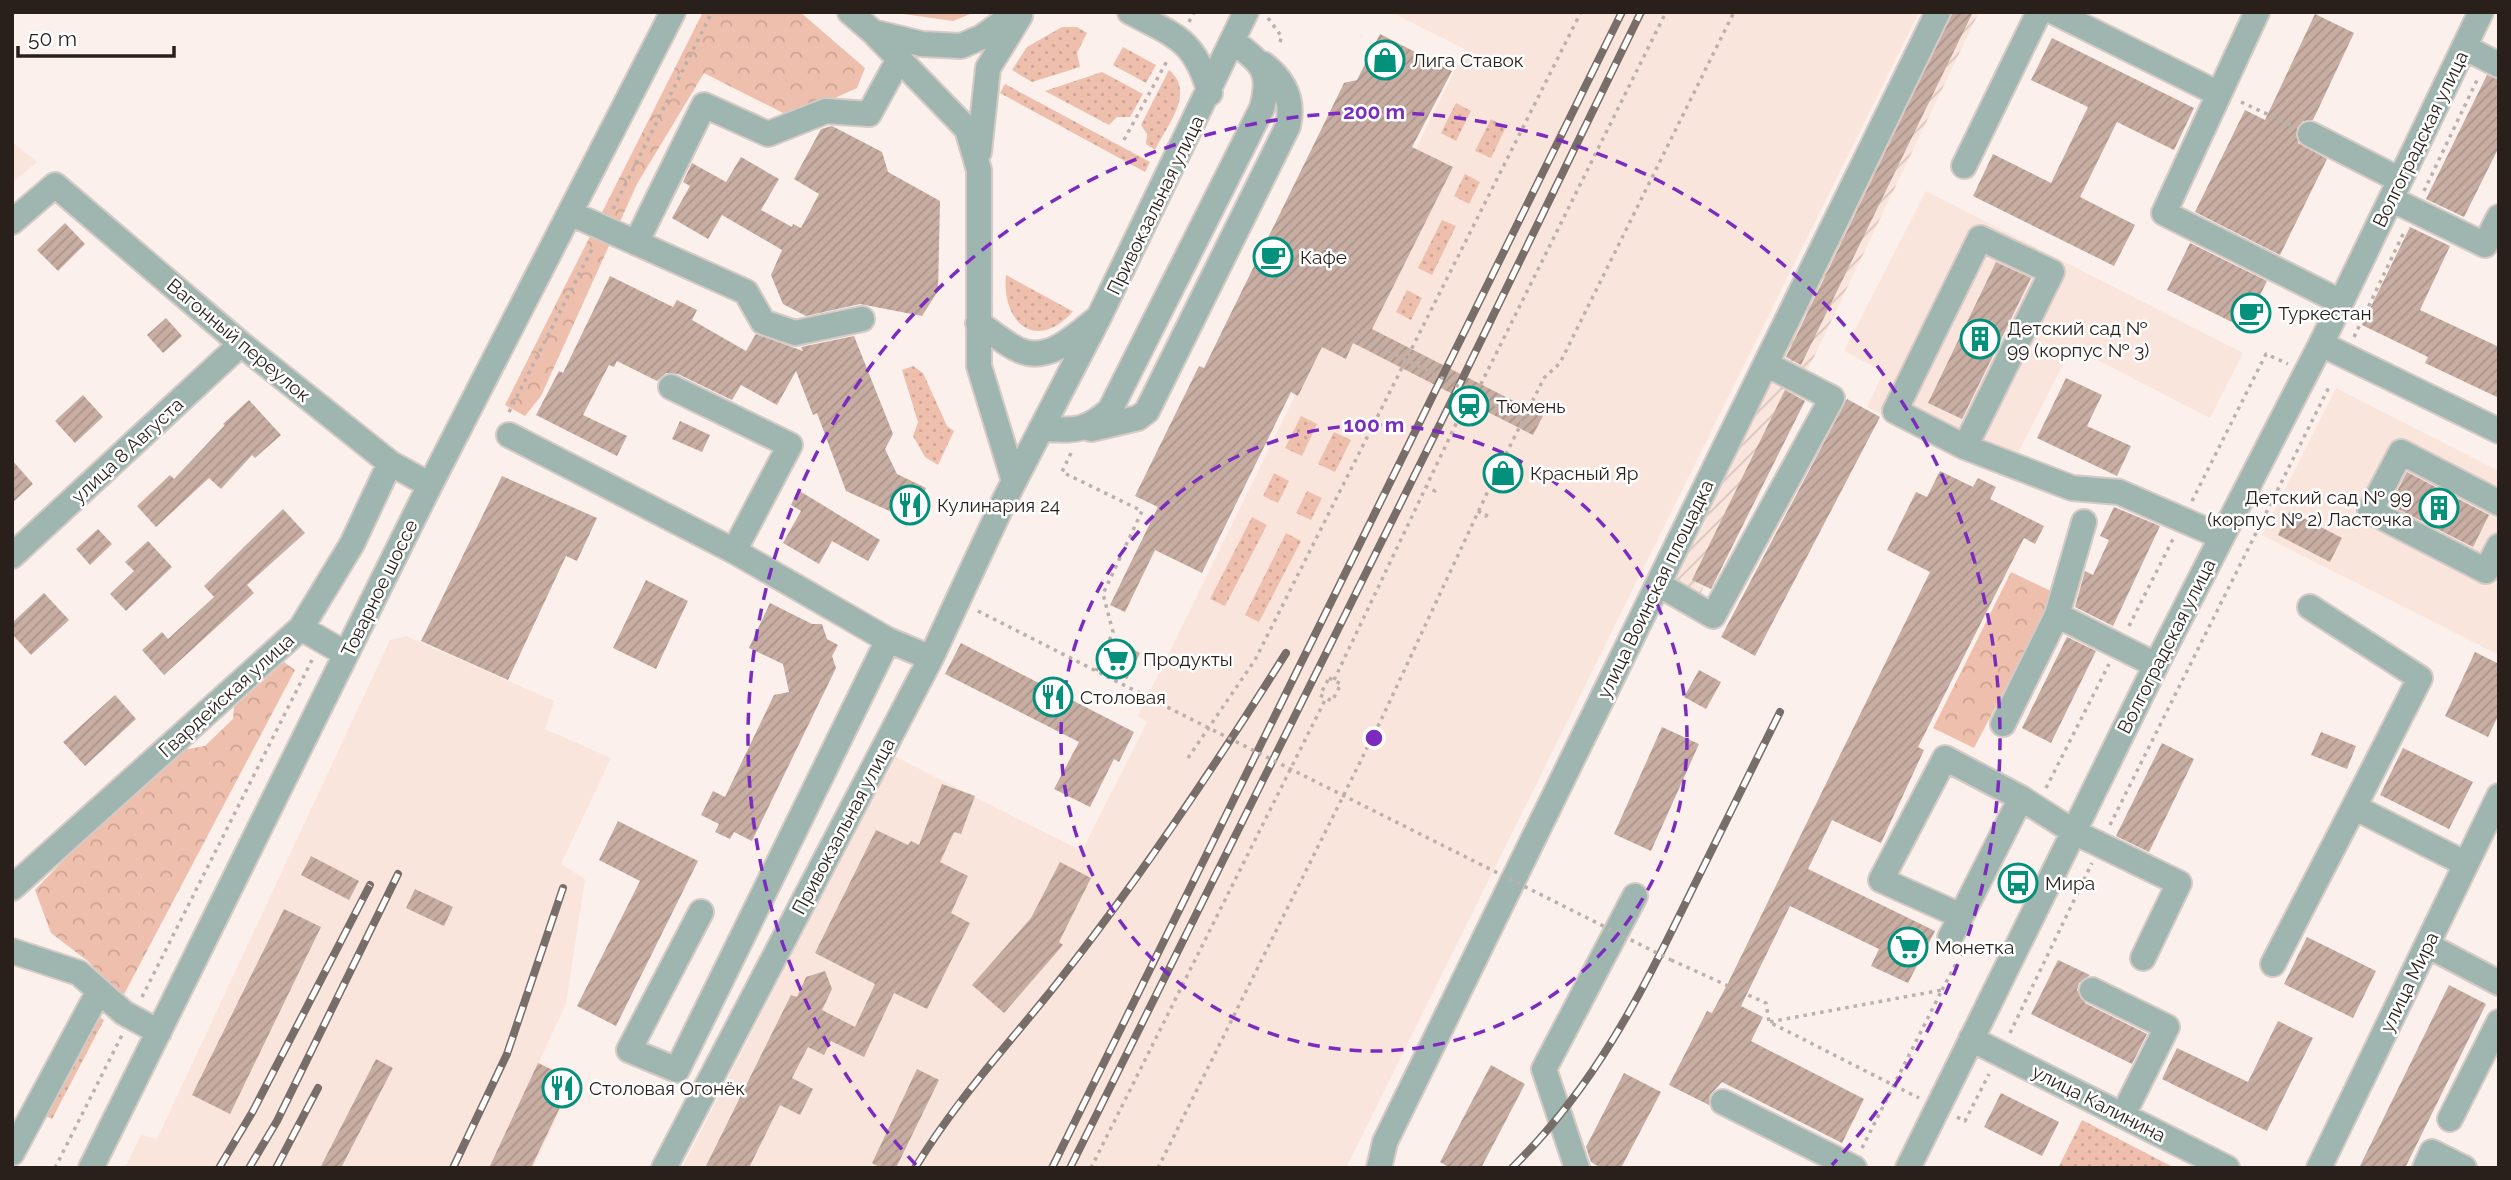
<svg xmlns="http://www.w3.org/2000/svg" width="2511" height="1180" viewBox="0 0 2511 1180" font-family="Raleway,sans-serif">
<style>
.built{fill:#fae5dc}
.industrial{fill:url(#industrial-furrows)}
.grass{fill:url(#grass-dots)}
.forest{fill:url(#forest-crowns)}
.building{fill:url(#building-hatch)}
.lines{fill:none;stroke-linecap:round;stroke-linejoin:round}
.minor-casing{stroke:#d5cac6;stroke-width:28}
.path{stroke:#bbb0ab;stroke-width:3.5;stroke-dasharray:3.5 5;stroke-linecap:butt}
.minor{stroke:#9eb6af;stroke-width:24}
.rail-casing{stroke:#786e69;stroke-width:8}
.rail{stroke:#fff;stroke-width:5;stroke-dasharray:16;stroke-linecap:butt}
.path-bridge{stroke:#bbb0ab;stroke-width:3.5;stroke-dasharray:3.5 5;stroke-linecap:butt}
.ring{fill:none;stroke:#7b2cbf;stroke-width:3.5;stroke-dasharray:12 9}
.labels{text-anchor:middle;stroke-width:5;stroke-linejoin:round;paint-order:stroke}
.poi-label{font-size:19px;fill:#291f1b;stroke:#fff;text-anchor:start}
.street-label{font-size:19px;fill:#291f1b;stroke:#fff}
.centre{fill:#7b2cbf;stroke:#fff;stroke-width:3.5}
.ring-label{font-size:21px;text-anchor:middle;font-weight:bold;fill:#7b2cbf;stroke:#fff;stroke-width:5;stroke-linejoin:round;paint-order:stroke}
</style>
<defs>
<pattern id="industrial-furrows" width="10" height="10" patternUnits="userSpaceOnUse" patternTransform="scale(1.75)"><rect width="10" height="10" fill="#fae5dc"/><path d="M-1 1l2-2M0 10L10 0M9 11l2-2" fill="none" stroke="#d6c4bc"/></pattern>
<pattern id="grass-dots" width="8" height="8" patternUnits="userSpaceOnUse" patternTransform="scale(1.75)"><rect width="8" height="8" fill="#eebfac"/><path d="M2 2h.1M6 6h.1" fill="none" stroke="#cca493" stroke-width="1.8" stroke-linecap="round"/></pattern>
<pattern id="forest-crowns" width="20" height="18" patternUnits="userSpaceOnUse" patternTransform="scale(1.75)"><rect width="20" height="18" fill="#eebfac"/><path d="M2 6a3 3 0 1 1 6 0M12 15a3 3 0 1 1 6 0" fill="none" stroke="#cca493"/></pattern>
<pattern id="building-hatch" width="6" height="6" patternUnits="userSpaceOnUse" patternTransform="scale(1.75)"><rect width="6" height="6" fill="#c7ada2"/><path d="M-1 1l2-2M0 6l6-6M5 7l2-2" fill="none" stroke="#ab948b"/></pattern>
</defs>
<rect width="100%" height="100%" fill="#fbf0eb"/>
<path class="built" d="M 1391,12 L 1919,12 L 1346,1168 L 682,1168 L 894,756 L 1082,851 L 1147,722 L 1138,716 L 1465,49 Z
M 12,142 L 37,162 L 12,183 Z
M 1926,191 L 2243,353 L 2210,418 L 2072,347 L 2016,457 L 1978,438 L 1967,458 L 1867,407 L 1884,372 L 1844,351 Z
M 2336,388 L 2499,471 L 2499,655 L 2262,535 Z
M 406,636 L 554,701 L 545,729 L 611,758 L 561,864 L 585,879 L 566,1004 L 539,1062 L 575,1079 L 533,1168 L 125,1168 L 141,1135 L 157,1139 L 390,640 Z"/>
<path class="industrial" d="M 1930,12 L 1979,12 L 1698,599 L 1654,578 Z"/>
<path class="grass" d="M 1062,27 L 1077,27 L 1087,33 L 1077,53 L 1080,67 L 1032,82 L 1012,70 L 1027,47 Z
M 1123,47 L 1156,65 L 1146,83 L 1113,65 Z
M 1169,70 C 1196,93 1167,125 1155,150 L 1146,144 L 1147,134 L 1141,125 Z
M 1102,72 L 1143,94 L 1130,117 L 1117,117 L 1109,125 L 1045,91 Z
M 1005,84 L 1150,162 L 1145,172 L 1000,93 Z
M 1456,103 L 1471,111 L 1456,141 L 1441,133 Z
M 1491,119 L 1506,127 L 1491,158 L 1475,151 Z
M 1465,174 L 1480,182 L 1469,204 L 1454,196 Z
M 1442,220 L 1456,226 L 1432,275 L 1418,268 Z
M 1006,275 L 1072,311 L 1073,311 C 1037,353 1001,323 1006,275 Z
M 1407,290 L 1422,298 L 1411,320 L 1396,312 Z
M 913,366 L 923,373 L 947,426 L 954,431 L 938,465 L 925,457 L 913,436 L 918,422 L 902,370 Z
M 1301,416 L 1317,424 L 1302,456 L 1285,448 Z
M 1334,432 L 1351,440 L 1335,472 L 1318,464 Z
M 1274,473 L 1289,481 L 1278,503 L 1263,496 Z
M 1307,491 L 1322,498 L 1311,520 L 1296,513 Z
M 1252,517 L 1267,525 L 1225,606 L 1210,599 Z
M 1286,533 L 1301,541 L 1259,622 L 1245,615 Z
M 97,1016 L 104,1020 L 52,1119 L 46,1116 Z
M 2082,1120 L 2175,1168 L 2058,1168 Z"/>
<path class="forest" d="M 703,12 L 800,12 L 865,68 L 857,88 L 824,103 L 783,113 L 704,73 L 637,184 L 541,396 L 525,416 L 505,405 Z
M 889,12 L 975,12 L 953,21 Z
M 2011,572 L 2055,593 L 1974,748 L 1933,728 Z
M 284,662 L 295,670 L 122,998 L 89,962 L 51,933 L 35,890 L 166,753 L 205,746 L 233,719 L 234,707 Z"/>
<path class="building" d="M 1953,12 L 1973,12 L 1801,365 L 1786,357 Z
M 2315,14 L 2354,33 L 2313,120 L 2303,121 L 2297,128 L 2298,143 L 2327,159 L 2280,255 L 2195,212 L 2245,110 L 2265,120 Z
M 1380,34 L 1452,71 L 1412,147 L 1453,167 L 1372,329 L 1543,416 L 1533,435 L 1353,343 L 1346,359 L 1322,347 L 1298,396 L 1291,392 L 1202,573 L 1155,550 L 1125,612 L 1110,605 L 1158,507 L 1135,496 L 1199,366 L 1204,368 L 1344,83 L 1357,80 Z
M 2052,38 L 2194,108 L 2174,150 L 2117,122 L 2080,197 L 2135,225 L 2114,266 L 1973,196 L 1993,154 L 2051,183 L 2088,107 L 2031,80 Z
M 2487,75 L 2499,80 L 2499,147 L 2464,217 L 2426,199 Z
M 832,126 L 882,152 L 888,172 L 940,201 L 938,291 L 922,316 L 860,304 L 806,316 L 783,304 L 771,275 L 782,250 L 722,215 L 708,239 L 672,218 L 690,186 L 683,182 L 692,163 L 726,182 L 741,157 L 779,179 L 761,210 L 792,227 L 793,224 L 801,228 L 819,194 L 794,179 L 821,129 Z
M 65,223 L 85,244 L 58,271 L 37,250 Z
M 2410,227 L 2450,246 L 2420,310 L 2499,347 L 2499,398 L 2425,363 L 2428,357 L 2362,325 Z
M 2190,243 L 2267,281 L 2244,328 L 2167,290 Z
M 1996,262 L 2031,278 L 1962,419 L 1928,403 Z
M 610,276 L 673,307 L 677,300 L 697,310 L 692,320 L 746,351 L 756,334 L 803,351 L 801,347 L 854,336 L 893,434 L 885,449 L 897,474 L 926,488 L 911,521 L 846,491 L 817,413 L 813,415 L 796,371 L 777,405 L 741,385 L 732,400 L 678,374 L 666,373 L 657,381 L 617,361 L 614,367 L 609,365 L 583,415 L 627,436 L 617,456 L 536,415 L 559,371 L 563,373 Z
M 166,318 L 182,336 L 163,353 L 147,335 Z
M 2066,378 L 2102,395 L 2087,426 L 2131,446 L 2117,476 L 2037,438 Z
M 1785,390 L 1805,401 L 1711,589 L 1692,580 Z
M 83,395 L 103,417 L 75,443 L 55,421 Z
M 1847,399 L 1880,417 L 1755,656 L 1721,637 Z
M 249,400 L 281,435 L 255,458 L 252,455 L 221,489 L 209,478 L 156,527 L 137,506 L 170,475 L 174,479 L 225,425 L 223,424 Z
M 680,421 L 710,435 L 702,452 L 672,439 Z
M 12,460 L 33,484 L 12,503 Z
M 1940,471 L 1973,487 L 1978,478 L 1996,487 L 1990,499 L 2044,526 L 2035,544 L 2024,538 L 1918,747 L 1924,750 L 1881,843 L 1832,820 L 1808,869 L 1935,931 L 1908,983 L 1871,966 L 1879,949 L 1790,906 L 1741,1006 L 1763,1017 L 1751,1041 L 1864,1099 L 1842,1143 L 1722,1082 L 1710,1095 L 1709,1105 L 1669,1085 L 1707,1011 L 1712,1013 L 1728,983 L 1930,572 L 1887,550 L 1916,492 L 1927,497 Z
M 2407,472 L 2489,515 L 2473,547 L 2390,505 Z
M 502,476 L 597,518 L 577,561 L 566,556 L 508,680 L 421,641 Z
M 798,490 L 880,540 L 868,561 L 832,541 L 819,564 L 783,543 L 801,511 L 791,505 Z
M 2114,507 L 2160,526 L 2113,626 L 2075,607 L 2085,571 L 2093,575 L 2109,540 L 2100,536 Z
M 283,509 L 305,533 L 247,585 L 254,593 L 164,675 L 142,650 L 162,632 L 168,639 L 214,597 L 204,586 Z
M 2290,511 L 2342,538 L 2330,562 L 2278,535 Z
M 98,529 L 112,544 L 90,565 L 76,549 Z
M 148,541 L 172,567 L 126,611 L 110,594 L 134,571 L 125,562 Z
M 646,580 L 688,601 L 656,669 L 613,648 Z
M 44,593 L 69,620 L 31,655 L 12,634 L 12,623 Z
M 770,603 L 812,624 L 822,624 L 827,639 L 838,645 L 832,656 L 836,668 L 752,841 L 734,832 L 730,839 L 715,832 L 719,824 L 701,815 L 713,791 L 725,797 L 774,695 L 789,692 L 783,664 L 749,648 Z
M 2067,637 L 2096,651 L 2051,743 L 2022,728 Z
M 1116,640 L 1140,653 L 1127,679 L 1103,666 Z
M 961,643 L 1134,732 L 1119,762 L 1114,759 L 1090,807 L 1054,789 L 1079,742 L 945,674 Z
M 2475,652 L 2499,664 L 2499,714 L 2488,737 L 2445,716 Z
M 1699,670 L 1721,682 L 1706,709 L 1684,697 Z
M 115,695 L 136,719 L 85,766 L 63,742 Z
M 1662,727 L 1699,744 L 1651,851 L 1614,834 Z
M 2321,732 L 2356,746 L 2347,769 L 2311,755 Z
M 2162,743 L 2194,759 L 2149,852 L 2116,836 Z
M 2403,748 L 2473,782 L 2449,829 L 2380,795 Z
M 942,784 L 975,796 L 961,834 L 954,832 L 940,862 L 968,876 L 951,913 L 970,923 L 927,1009 L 894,993 L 864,1057 L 831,1041 L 824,1055 L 808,1047 L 792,1078 L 813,1089 L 800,1115 L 780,1105 L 749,1168 L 705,1168 L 791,995 L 797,997 L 806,977 L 825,971 L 832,989 L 822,1010 L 855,1027 L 875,984 L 815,953 L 876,830 L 908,845 L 911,841 L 919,845 Z
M 618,821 L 698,861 L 616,1026 L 577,1006 L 640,881 L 599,860 Z
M 311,856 L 359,881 L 349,900 L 301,875 Z
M 1060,862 L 1091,878 L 1059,942 L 1063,945 L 1004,1013 L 972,985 L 1031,918 Z
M 415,889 L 453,907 L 444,926 L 406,908 Z
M 284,909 L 321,927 L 230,1114 L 192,1095 Z
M 2307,937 L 2376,971 L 2353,1018 L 2284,984 Z
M 2058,960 L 2090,975 L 2079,983 L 2077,990 L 2085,1003 L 2147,1034 L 2132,1064 L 2031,1014 Z
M 2449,985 L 2486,1004 L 2405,1168 L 2359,1168 Z
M 2278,1021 L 2313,1038 L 2267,1131 L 2162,1079 L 2177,1048 L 2248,1082 Z
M 376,1059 L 393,1068 L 341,1168 L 320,1168 Z
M 538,1063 L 573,1080 L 531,1168 L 489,1168 Z
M 1491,1065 L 1525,1084 L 1481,1168 L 1450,1168 L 1440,1162 Z
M 917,1069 L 939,1080 L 896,1168 L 881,1168 L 872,1163 Z
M 1624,1073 L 1661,1092 L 1621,1168 L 1601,1168 L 1591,1162 L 1586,1147 Z
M 2001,1093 L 2059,1122 L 2042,1156 L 1984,1127 Z"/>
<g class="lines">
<defs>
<path id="minor" d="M 850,12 L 873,32 L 922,44 L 961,46 L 982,37 L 1017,12
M 1130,12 C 1177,37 1194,39 1210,93
M 2054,12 L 2219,94
M 2257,12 L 2164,213 L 2341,302
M 873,32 L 967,129 L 979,170 L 979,366 L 1014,481
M 2464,47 L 2499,65
M 2310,134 L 2400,180
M 979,152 L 988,68 L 1020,16
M 1964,166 L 2039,12
M 2391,199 L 2485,245 L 2499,217
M 570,213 L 746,292 L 763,322 L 795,333 L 862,319
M 12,222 L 55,185 L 241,344 L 390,463 L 430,485
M 636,243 L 704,105 L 768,134 L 826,111 L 869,114 L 898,61
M 978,323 C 991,331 1005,344 1019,350 C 1049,364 1077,334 1099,317 L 1246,12
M 2321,344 L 2499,431
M 671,387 L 790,445 L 734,551
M 1041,429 C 1074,430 1084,433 1110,410 L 1262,108 C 1272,70 1262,64 1233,41
M 1091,429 L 1138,418 L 1147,411 L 1288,126 C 1294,100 1284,80 1263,64
M 509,435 L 734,551 L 888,640 L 931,658
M 1965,447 L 2052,272 L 1980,238 L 1895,411 L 1965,447 L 2072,488 L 2119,492 L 2222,537
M 2499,503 L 2401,452 L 2370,511 L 2486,571 L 2499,546
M 12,556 L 241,344
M 1658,584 L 1713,616 L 1832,398 L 1766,364
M 2310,607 L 2420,678 L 2354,807 L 2466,864
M 2057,615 L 2084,522
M 301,628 L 346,654
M 2003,724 L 2057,615 L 2156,665
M 12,888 L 301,628 L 352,544 L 390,463
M 701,912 L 629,1050 L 677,1070 L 888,640
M 1961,916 L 1881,880 L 1945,758 L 2021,798
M 1950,938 L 2021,798 L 2074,832 L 2179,883 L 2143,958
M 2427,945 L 2499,983
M 12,951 L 79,973 L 124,1013 L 159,1032
M 2273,964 L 2354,807
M 2092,990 L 2167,1027 L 2123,1115
M 1971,1039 L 2227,1168
M 1723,1102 L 1854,1168
M 2450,1119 L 2499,1022
M 12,1153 L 99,991
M 91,1168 L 430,485 L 673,12
M 664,1168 L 931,658 L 1005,499 L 1099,317
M 1379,1168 L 1385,1142 L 1938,12
M 1577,1168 L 1544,1069 L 1635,896
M 1908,1168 L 2156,665 L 2321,344 L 2481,12
M 2319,1168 L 2499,796
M 2425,1168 L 2432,1152 L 2464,1168"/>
</defs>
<use href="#minor" class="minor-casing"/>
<path class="path" d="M 1268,18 L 1282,37 L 1278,46
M 1189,22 L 1194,12
M 2241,102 L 2291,125
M 1124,140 L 1168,59
M 2424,191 L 2478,78
M 613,209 L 712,12
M 2354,337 L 2405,230
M 509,412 L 593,247
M 1071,453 L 1062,472 L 1142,511 L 1103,594 L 1113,632 L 1096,671
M 1502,462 L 1544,378 L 1560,363 L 1734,12
M 1425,486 L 1435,491 L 1436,488
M 2192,501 L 2266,354 L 2288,364
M 1478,511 L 1486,516 L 1488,512
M 978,611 L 1175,711
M 2129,626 L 2173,539
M 1329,678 L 1341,684 L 1332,701 L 1320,695 Z
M 1334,680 L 1466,403 L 1474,398 L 1666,12
M 1188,758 L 1255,660 L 1581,12
M 2046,788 L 2109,664
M 2110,825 L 2330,385
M 1671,960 L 1766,1003 L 1769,1022
M 1942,990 L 1958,960
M 142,997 L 312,660
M 2010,1033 L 2092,863
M 1957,1117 L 1965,1121 L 1989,1074
M 1862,1148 L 1942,990 L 1769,1022 C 1819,1047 1869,1073 1919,1098
M 55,1168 L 122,1035
M 1091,1168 L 1326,698
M 1158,1168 L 1382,718 L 1494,478 L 1502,462 L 1513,468 L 1505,484 L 1494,478"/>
<use href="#minor" class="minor"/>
<defs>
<path id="rail" d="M 219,1168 L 253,1111 L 370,885
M 249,1168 L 277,1121 L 398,874
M 276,1168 L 318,1088
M 453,1168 L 507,1054 L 563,888
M 915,1168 C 956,1100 1009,1044 1058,982 C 1141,877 1215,766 1286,653
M 1052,1168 L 1622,12
M 1070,1168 L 1453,398 L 1641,12
M 1512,1168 C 1594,1087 1638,1000 1688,898 C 1719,836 1749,774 1780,712"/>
</defs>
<use href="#rail" class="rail-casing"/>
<use href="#rail" class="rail"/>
<path class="path-bridge" d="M 1357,335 L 1533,424
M 1175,711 L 1671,960"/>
</g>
<g class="ring">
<circle cx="1374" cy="738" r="313"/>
<path d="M916 1165A626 626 0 1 1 1832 1165"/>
</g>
<defs>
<symbol id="shop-ring" viewBox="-11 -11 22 22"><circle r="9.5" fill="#fff" stroke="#03917c" stroke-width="1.5"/><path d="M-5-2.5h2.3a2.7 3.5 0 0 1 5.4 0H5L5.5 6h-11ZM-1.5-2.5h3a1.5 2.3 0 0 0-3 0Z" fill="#03917c"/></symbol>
<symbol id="cafe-ring" viewBox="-11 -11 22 22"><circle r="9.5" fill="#fff" stroke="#03917c" stroke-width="1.5"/><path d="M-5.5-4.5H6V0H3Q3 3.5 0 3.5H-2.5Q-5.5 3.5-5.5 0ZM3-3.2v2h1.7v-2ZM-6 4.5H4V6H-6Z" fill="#03917c"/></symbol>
<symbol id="building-ring" viewBox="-11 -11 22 22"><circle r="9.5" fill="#fff" stroke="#03917c" stroke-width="1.5"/><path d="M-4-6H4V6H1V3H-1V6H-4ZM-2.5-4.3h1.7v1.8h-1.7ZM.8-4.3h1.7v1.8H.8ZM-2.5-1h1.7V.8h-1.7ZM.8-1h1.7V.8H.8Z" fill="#03917c"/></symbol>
<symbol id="station-ring" viewBox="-11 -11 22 22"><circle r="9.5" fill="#fff" stroke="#03917c" stroke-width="1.5"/><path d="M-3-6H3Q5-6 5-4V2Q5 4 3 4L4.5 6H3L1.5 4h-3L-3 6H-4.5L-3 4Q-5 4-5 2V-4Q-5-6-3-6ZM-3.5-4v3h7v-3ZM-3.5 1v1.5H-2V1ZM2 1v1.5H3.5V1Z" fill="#03917c"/></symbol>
<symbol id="restaurant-ring" viewBox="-11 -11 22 22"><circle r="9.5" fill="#fff" stroke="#03917c" stroke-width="1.5"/><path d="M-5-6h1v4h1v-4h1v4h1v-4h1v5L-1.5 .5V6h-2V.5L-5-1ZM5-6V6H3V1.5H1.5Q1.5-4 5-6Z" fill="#03917c"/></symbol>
<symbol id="supermarket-ring" viewBox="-11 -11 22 22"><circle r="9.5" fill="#fff" stroke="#03917c" stroke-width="1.5"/><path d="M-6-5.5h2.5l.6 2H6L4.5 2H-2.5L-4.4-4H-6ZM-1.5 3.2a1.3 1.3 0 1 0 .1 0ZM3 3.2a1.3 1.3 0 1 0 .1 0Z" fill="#03917c"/></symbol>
<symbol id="bus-ring" viewBox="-11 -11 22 22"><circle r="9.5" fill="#fff" stroke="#03917c" stroke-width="1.5"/><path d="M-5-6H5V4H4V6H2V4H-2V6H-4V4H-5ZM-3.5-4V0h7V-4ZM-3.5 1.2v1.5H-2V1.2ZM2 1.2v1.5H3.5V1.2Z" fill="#03917c"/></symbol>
</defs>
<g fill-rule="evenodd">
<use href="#shop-ring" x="1363" y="38" width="44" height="44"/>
<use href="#cafe-ring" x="1251" y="235" width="44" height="44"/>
<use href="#cafe-ring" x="2229" y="291" width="44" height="44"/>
<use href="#building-ring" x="1958" y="317" width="44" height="44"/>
<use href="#station-ring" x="1447" y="384" width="44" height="44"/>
<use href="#shop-ring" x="1481" y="451" width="44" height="44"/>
<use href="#restaurant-ring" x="888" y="483" width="44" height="44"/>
<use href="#building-ring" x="2417" y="486" width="44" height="44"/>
<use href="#supermarket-ring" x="1094" y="637" width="44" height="44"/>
<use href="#restaurant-ring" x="1031" y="675" width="44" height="44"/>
<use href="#bus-ring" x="1996" y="861" width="44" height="44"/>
<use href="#supermarket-ring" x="1886" y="925" width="44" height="44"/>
<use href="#restaurant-ring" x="540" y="1066" width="44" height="44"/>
</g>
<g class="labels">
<g class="poi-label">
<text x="1412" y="67">Лига Ставок</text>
<text x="1300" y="264">Кафе</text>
<text x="2278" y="320">Туркестан</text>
<text x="2007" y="335">Детский сад №<tspan x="2007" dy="22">99 (корпус № 3)</tspan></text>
<text x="1496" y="413">Тюмень</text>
<text x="1530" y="480">Красный Яр</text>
<text x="2412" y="504" text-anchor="end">Детский сад № 99<tspan x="2412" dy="22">(корпус № 2) Ласточка</tspan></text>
<text x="937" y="512">Кулинария 24</text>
<text x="1143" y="666">Продукты</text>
<text x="1080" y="704">Столовая</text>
<text x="2045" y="890">Мира</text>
<text x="1935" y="954">Монетка</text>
<text x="589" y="1095">Столовая Огонёк</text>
</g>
<g class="street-label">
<text transform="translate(2420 139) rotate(-64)" y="7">Волгоградская улица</text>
<text transform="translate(1155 205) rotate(-64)" y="7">Привокзальная улица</text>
<text transform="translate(239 340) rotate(40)" y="7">Вагонный переулок</text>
<text transform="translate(127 450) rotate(-43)" y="7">улица 8 Августа</text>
<text transform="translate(379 588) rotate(-64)" y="7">Товарное шоссе</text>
<text transform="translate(1655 589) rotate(-64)" y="7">улица Воинская площадка</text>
<text transform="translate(2166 646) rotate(-63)" y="7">Волгоградская улица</text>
<text transform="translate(226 695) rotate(-42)" y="7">Гвардейская улица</text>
<text transform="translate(843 826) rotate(-62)" y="7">Привокзальная улица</text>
<text transform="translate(2409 982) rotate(-64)" y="7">улица Мира</text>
<text transform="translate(2099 1103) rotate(27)" y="7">улица Калинина</text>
</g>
</g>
<circle cx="1374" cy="738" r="10" class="centre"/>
<g class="ring-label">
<text x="1374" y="119">200 m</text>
<text x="1374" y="432">100 m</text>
</g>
<rect width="2511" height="1180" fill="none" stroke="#291f1b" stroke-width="28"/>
<path d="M18 46v10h156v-10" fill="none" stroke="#291f1b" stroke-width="3.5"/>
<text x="28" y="46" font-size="21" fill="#291f1b" stroke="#ffffff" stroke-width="5" paint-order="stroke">50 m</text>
</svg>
